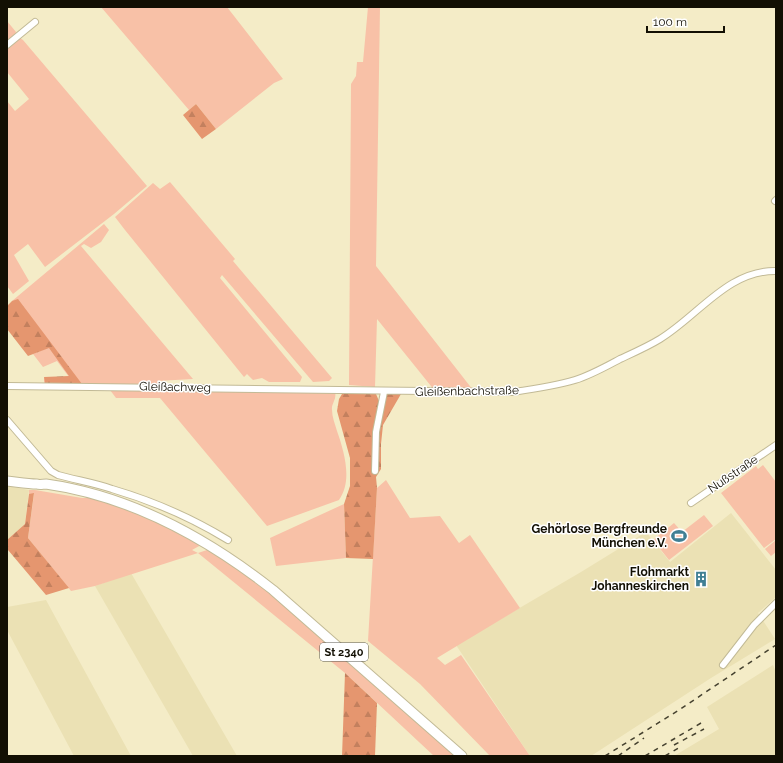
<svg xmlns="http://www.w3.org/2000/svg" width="783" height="763" viewBox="0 0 783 763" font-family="Raleway,sans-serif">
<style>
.built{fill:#ebe1b4}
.green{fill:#f8c1a7}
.forest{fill:url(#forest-firs)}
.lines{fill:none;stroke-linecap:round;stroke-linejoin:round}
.street-casing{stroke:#c2ba96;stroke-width:8}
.primary-casing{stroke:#c2ba96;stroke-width:11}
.street{stroke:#fff;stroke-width:6}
.primary{stroke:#fff;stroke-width:9}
.rail{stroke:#45412f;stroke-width:1.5;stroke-dasharray:5 5;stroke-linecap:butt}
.labels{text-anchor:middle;stroke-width:3;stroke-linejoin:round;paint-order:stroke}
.shield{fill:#fff;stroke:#59574f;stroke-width:1}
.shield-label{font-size:11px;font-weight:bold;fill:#120f03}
.street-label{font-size:12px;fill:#120f03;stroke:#fff}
.poi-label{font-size:12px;font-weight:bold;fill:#120f03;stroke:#fff;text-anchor:end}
</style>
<defs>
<pattern id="forest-firs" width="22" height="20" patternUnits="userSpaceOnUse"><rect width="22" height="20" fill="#e5966f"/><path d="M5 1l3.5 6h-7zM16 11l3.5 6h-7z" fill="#c3805e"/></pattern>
</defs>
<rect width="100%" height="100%" fill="#f4ecc7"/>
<path class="built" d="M 7,486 L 29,490 L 25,524 L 7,540 Z
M 731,513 L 776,570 L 776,597 L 758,613 L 775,639 L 711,678 L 591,756 L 530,756 L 456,645 L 581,572 L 646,532 L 670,562 Z
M 131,573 L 237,756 L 193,756 L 95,586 Z
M 46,600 L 131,756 L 74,756 L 7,630 L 7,607 Z
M 773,665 L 776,672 L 776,756 L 674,756 L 719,729 L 707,707 Z"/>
<path class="green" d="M 101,7 L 227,7 L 283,79 L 274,83 L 216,129 L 196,104 L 189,110 Z
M 368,7 L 380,7 L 376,266 L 473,390 L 435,391 L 377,319 L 375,387 L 349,385 L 351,84 L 356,76 L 357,62 L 363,62 Z
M 7,21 L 16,32 L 15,35 L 7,41 Z
M 20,38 L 23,40 L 147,186 L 114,214 L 45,267 L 28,244 L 14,255 L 29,281 L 13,294 L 7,286 L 7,101 L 15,111 L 29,99 L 7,72 L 7,47 Z
M 170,182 L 235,259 L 233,261 L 332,378 L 329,381 L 313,382 L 222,275 L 220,278 L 302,377 L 300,382 L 269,382 L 262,378 L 253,380 L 247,374 L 244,377 L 125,230 L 115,217 L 153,183 L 160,189 Z
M 104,224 L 109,230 L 101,242 L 91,248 L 84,244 L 81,246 L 193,379 L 157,381 L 162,386 L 44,384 L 44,378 L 69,377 L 57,361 L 43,367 L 33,354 L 47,348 L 12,301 Z
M 110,390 L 335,392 C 337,399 331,404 332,410 C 332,417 335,424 337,431 C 344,451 353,481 339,500 L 267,526 L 160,398 L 116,398 Z
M 763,465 L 776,482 L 776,539 L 764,548 L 721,493 L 756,466 L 758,469 Z
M 386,480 L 410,518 L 440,516 L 459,543 L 470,535 L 520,608 L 437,658 L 445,665 L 461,655 L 530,756 L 490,756 L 420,684 L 368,641 L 377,488 Z
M 29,490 L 35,490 L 82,498 L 90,498 C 130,508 165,524 201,545 L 192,550 L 198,553 L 207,550 L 243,571 L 271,593 L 457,756 L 434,756 L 345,673 L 198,553 L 95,586 L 71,591 L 28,538 L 34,494 L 29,494 Z
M 344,504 L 346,558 L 276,566 L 270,538 Z
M 704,515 L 713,526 L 669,560 L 653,540 L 674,523 L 682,532 Z
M 776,540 L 776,552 L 771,556 L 765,549 Z"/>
<path class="forest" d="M 196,104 L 216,129 L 202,139 L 183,115 Z
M 18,299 L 82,384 L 45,383 L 44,377 L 69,376 L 49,348 L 28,356 L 7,329 L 7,306 L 12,301 Z
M 351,392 L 376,394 L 379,401 L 383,401 L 386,394 L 401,394 L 383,425 L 381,444 L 381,469 L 376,477 L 377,488 L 373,559 L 346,558 L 344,504 L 350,486 L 350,458 L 337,411 L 339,399 L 342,394 Z
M 34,493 L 28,538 L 69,588 L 46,595 L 8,550 L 7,550 L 7,540 L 25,524 L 29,494 Z
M 345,673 L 377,703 L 375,756 L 342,756 Z"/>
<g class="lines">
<defs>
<path id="street" d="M 7,45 L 35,22
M 775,201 L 776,200
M 7,386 L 513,392 C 534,389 555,386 575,380 C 591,375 605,367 620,359 C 633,353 647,347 660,339 C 698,316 728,270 776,271
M 7,420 L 51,471 L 58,475 C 76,480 95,483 112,489 C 153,501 192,518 228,540
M 375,471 L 376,432 L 384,392
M 691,503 L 776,445
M 723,665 L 754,625 L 776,603"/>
<path id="primary" d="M 7,481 C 17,482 27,484 37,484 C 40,485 43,484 46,484 C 131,496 207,538 273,590 L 462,756"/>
</defs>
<use href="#street" class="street-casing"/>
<use href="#primary" class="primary-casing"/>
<use href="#street" class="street"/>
<use href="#primary" class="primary"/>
<path class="rail" d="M 674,745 L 704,729
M 605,756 L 679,710 L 776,645
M 618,756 L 644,738
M 645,756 L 701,723
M 665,756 L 682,746"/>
</g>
<defs>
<symbol id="stadium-bare" viewBox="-9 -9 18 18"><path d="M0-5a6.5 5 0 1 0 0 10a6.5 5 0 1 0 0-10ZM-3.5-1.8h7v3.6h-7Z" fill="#407f94" stroke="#fff" stroke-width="2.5" paint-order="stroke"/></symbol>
<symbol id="building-bare" viewBox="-9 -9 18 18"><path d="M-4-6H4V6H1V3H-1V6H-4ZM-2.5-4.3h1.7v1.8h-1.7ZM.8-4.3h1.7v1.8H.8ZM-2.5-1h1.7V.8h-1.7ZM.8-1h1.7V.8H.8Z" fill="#407f94" stroke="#fff" stroke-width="2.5" paint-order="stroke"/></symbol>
</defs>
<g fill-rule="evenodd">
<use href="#stadium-bare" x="668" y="525" width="22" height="22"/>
<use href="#building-bare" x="690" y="568" width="22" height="22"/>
</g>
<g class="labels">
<rect class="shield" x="320" y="643" width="48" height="18" rx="3"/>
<g class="shield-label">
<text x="344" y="656">St 2340</text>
</g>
<g class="street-label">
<text transform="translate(175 387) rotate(1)" y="4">Gleißachweg</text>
<text transform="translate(467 391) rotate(-1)" y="4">Gleißenbachstraße</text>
<text transform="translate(733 474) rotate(-34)" y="4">Nußstraße</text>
</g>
<g class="poi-label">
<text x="667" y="533">Gehörlose Bergfreunde<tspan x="667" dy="14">München e.V.</tspan></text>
<text x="689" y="576">Flohmarkt<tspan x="689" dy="14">Johanneskirchen</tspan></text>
</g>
</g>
<rect width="783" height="763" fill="none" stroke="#120f03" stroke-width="16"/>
<path d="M647 26v6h77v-6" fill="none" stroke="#120f03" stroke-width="2"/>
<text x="653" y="26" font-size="12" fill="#120f03" stroke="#ffffff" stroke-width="3" paint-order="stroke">100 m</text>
</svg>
